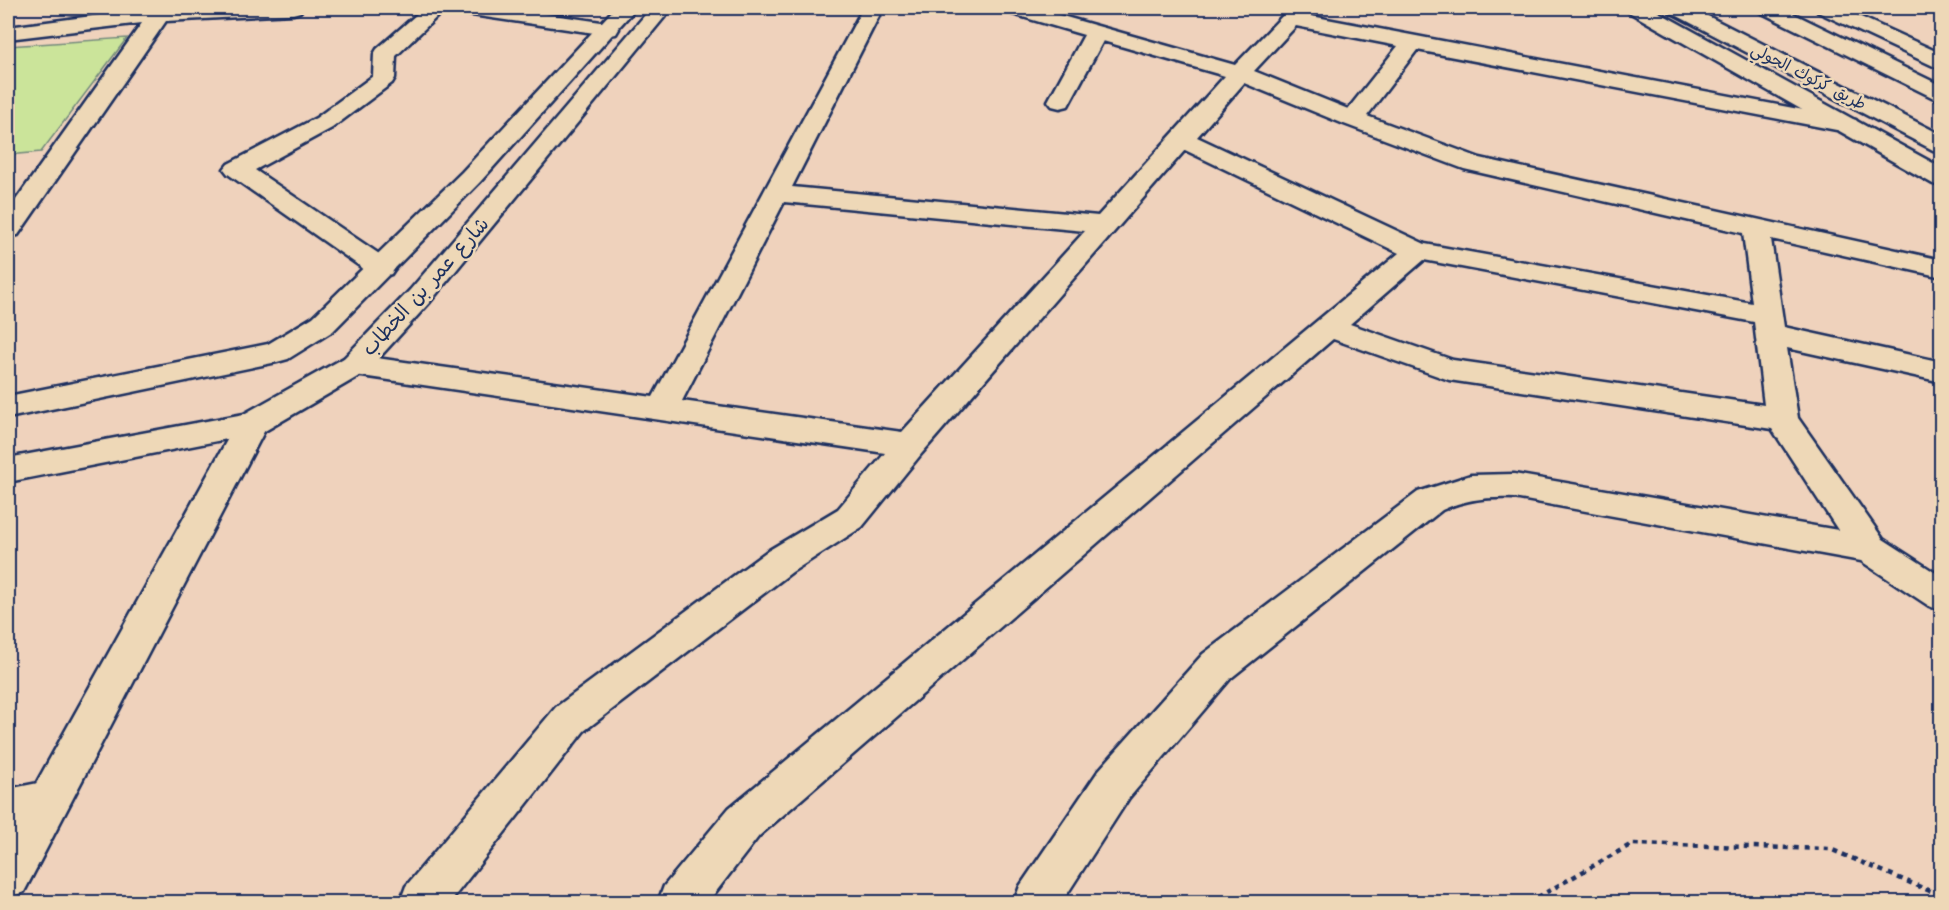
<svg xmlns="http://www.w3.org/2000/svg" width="1949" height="910" viewBox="0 0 1949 910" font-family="'Architects Daughter','Playpen Sans Arabic',sans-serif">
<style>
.green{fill:#cbe49a;stroke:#738a7c;stroke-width:1.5}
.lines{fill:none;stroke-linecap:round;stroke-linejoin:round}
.minor-casing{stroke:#1b2f5e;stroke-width:5}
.secondary-casing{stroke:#1b2f5e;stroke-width:5}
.primary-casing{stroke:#1b2f5e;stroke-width:5}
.trunk-casing{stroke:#1b2f5e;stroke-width:5}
.path{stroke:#1b2f5e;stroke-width:4.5;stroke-dasharray:5 5;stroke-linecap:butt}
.minor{fill:#eed8b7;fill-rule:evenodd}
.secondary{fill:#eed8b7;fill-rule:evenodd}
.primary{fill:#eed8b7;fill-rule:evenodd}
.trunk{fill:#eed8b7;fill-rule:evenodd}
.labels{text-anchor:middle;stroke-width:5;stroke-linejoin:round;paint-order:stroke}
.far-street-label{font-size:16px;fill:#1b2f5e;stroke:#eed8b7}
.street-label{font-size:20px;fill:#1b2f5e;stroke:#eed8b7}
</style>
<rect width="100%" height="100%" fill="#efd2bc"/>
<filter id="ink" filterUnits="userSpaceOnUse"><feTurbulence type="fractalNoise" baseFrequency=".0167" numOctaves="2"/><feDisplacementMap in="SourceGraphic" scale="12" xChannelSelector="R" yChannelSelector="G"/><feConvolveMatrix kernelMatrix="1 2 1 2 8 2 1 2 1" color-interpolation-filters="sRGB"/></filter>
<g filter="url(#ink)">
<path class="green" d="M 127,38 L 41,152 L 8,155 L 8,46 Z"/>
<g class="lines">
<defs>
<path id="minor" d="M 154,8 L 303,8 L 300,12 L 293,14 L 166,21 L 18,235 L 8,237 L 8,211 L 142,23 L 8,39 L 8,27 Z
M 424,8 L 446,8 L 396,56 L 395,78 L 392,83 L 332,128 L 255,170 L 391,262 L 395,268 L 391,274 L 381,277 L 371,274 L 228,174 L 224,169 L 228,164 L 316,118 L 373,76 L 374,54 L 377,49 Z
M 455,8 L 505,8 L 608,23 L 616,24 L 619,29 L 616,34 L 608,35 L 465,14 L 458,12 Z
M 863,8 L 883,8 L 792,187 L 1098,216 L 1225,76 L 1103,41 L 1068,106 L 1060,108 L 1052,106 L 1048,101 L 1084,35 L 1006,12 L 1003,8 L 1034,8 L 1235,65 L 1290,8 L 1311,8 L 1306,15 L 1856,120 L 1859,125 L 1856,130 L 1847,132 L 1417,50 L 1367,116 L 1480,158 L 1942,260 L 1942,277 L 1771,239 L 1784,327 L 1942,362 L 1942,382 L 1787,348 L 1798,418 L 1883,539 L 1942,577 L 1942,611 L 1929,606 L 1861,561 L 1514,498 C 1488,497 1466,499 1442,510 L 1231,678 L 1129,798 L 1062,902 L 1014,902 L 1020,886 L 1099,770 L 1203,654 L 1418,492 L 1471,475 L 1514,474 L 1838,530 L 1772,429 L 1449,380 L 1333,339 L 759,836 L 708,902 L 658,902 L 664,886 L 729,808 L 1399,253 L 1185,150 L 922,453 L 862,527 L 792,572 L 584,731 L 450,902 L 400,902 L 406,886 L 556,707 L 766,552 L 838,509 L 885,453 L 355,375 L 344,372 L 340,365 L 344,358 L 355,355 L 653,397 ZM 1296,26 L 1398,46 L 1348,109 L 1254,71 ZM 1244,83 L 1344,124 L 1464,169 L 1743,233 L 1752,303 L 1425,244 L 1197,137 ZM 784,202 L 1085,231 L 902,432 L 682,401 ZM 1424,260 L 1754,322 L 1764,405 L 1453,360 L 1350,324 Z
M 48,781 L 63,787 L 69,801 L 63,815 L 48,821 L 8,829 L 8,789 Z"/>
<path id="secondary" d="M 1626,8 L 1651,8 L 1942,168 L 1942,187 L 1933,184 L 1629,12 Z
M 1815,8 L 1841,8 L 1942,54 L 1942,70 L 1818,12 Z
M 252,413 L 263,416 L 268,424 L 24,892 L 8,898 L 8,834 L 236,424 L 241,416 Z"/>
<path id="primary" d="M 615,8 L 636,8 L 480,182 L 333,331 L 288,359 L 277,362 L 8,418 L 8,396 L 268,344 L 313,317 L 462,172 Z
M 651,8 L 672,8 L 430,302 L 366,372 L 263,432 L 8,482 L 8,458 L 244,414 L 344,358 L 410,290 Z"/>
<path id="trunk" d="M 1667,8 L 1692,8 L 1942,135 L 1942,152 L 1933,150 L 1670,12 Z
M 1757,8 L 1782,8 L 1942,86 L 1942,102 L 1760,12 Z"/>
</defs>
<use href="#minor" class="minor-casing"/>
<use href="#secondary" class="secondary-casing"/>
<use href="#primary" class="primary-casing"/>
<use href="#trunk" class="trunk-casing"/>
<path class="path" d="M 1529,902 L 1632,844 L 1830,849 L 1942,896"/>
<use href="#minor" class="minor"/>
<use href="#secondary" class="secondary"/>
<use href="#primary" class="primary"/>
<use href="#trunk" class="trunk"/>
</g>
</g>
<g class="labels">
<g class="far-street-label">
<text transform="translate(1809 76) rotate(27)" y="6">طريق كركوك الحولي</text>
</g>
<g class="street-label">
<text transform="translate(425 286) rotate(-48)" y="7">شارع عمر بن الخطاب</text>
</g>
</g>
<rect width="1949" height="910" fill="none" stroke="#eed8b7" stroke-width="30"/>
<rect x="15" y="15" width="1919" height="880" fill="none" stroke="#1b2f5e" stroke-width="2" filter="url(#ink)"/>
</svg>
